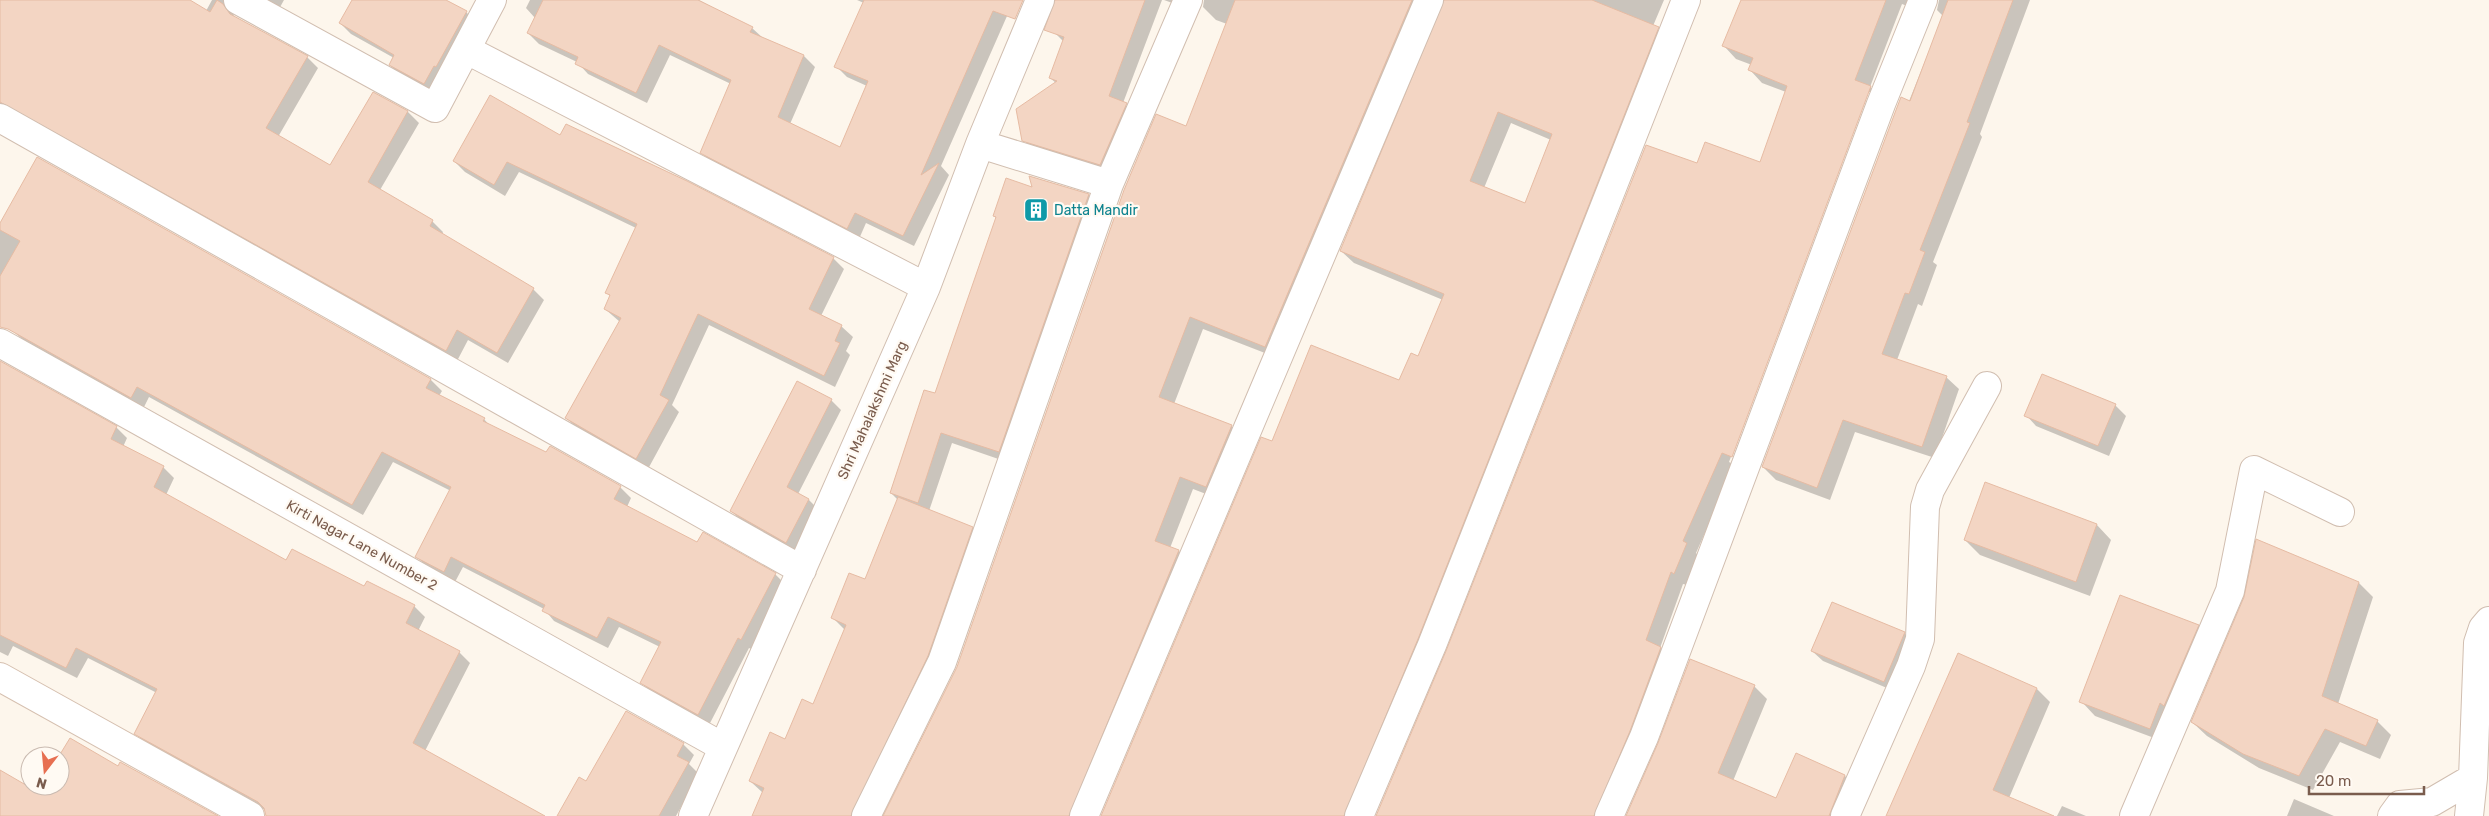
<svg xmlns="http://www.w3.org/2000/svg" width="2489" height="816" viewBox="0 0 2489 816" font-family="Rubik,sans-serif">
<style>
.shadow{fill:#0003;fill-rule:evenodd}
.building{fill:#f3d5c3;stroke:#e6bba3;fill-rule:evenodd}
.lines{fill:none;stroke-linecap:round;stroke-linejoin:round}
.street-casing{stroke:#d1beb0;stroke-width:30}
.secondary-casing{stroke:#d6c0b0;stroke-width:30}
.street{stroke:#fff;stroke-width:28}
.secondary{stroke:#fff;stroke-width:28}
.labels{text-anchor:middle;stroke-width:4.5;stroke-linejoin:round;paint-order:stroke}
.culture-label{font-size:14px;fill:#0d838f;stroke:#fffaf3;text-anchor:start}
.street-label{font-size:14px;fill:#7a5c4d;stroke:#fffaf3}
</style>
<rect width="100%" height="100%" fill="#fdf6ec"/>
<path class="shadow" d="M 0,0 L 187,0 L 206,11 L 212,0 L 238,0 L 233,12 L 234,17 L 307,57 L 318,68 L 278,137 L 331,167 L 373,93 L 408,112 L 419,123 L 380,190 L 432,221 L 443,232 L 442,235 L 533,289 L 544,300 L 508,363 L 468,340 L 457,361 L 0,105 Z
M 263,0 L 284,0 L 279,9 Z
M 353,0 L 444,0 L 466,12 L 477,23 L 435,94 L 401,76 L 390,65 L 394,58 L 351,34 L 340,23 Z
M 530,0 L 699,0 L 752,28 L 763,38 L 804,56 L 815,67 L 790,124 L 841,148 L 867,86 L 847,77 L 836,66 L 864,3 L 857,0 L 1006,0 L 1011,7 L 941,166 L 949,175 L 914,246 L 866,223 L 859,239 L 712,163 L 701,152 L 731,84 L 670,55 L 647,103 L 588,74 L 577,62 L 539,44 L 528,33 L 535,18 L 526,8 Z
M 1068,0 L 1162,0 L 1123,103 L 1139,116 L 1113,177 L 1036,153 L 1024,140 L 1056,83 L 1050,78 L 1064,42 L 1055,33 Z
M 1164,0 L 1191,0 L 1186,8 Z
M 1204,0 L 1416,0 L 1278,358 L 1203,329 L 1174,404 L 1231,426 L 1244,439 L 1219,499 L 1193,489 L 1170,548 L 1179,551 L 1191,564 L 1085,816 L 885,816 L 958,668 L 1187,127 L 1227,24 L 1216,20 L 1203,7 Z
M 1445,0 L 1664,0 L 1653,26 L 1671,41 L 1360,816 L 1102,816 L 1273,442 L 1400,382 L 1419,357 L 1443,300 L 1354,263 L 1341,251 ZM 1511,123 L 1551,140 L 1526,205 L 1484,188 Z
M 1742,0 L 1927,0 L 1920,11 L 1902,4 L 1870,87 L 1883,100 L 1735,465 L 1696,553 L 1699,557 L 1687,585 L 1683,584 L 1660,648 L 1673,660 L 1610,816 L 1377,816 L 1698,165 L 1760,164 L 1786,92 L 1762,83 L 1750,70 L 1752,65 L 1736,59 L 1724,46 ZM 1868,92 L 1871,92 L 1731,463 L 1729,462 Z
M 1939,0 L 2030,0 L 1980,134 L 1982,137 L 1933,262 L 1937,265 L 1922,306 L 1918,304 L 1897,360 L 1946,377 L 1959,389 L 1935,458 L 1855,432 L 1830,500 L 1776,480 L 1763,467 L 1943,16 L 1937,10 Z
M 560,137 L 833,258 L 844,269 L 821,316 L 841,326 L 853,337 L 846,351 L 850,355 L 835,387 L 709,325 L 672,405 L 679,412 L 648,469 L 578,429 L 566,418 L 620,322 L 605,309 L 611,297 L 606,292 L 636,228 L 519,172 L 505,196 L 465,172 L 454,161 Z
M 37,158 L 431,380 L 442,391 L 439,396 L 484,419 L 490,426 L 620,487 L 631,498 L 627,507 L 698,543 L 775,574 L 786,585 L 753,650 L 749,648 L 709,725 L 653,694 L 642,683 L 660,647 L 619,627 L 608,648 L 554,621 L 544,609 L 463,567 L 455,582 L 428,568 L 417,557 L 451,491 L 393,462 L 363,515 L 149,397 L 143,409 L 29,345 L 0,320 L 0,225 Z
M 1033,189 L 1088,195 L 1099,206 L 1010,463 L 952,443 L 929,511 L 972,528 L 985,541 L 867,816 L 753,816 L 763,793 L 750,781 L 814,706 L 845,630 L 833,618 L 866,581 L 898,500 L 891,493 L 935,395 L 997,219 L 994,216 Z
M 0,365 L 116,427 L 127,438 L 123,447 L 163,467 L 174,478 L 166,495 L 287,562 L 414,606 L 425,617 L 418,631 L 459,652 L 470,663 L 425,751 L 543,816 L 267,816 L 265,810 L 147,745 L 136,734 L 157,693 L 88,658 L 77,678 L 13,646 L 8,656 L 0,652 Z
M 831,400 L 841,410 L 798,494 L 809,500 L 819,510 L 797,552 L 742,521 L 731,511 Z
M 2115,405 L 2126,416 L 2109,456 L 2036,426 L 2026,415 Z
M 1986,483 L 2097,525 L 2111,540 L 2090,596 L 1980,555 L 1965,540 Z
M 2359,583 L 2373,597 L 2338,704 L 2377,721 L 2391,735 L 2380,759 L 2340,742 L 2313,790 L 2259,768 L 2207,736 L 2192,722 L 2246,598 Z
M 2198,626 L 2212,641 L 2165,742 L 2095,716 L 2081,701 Z
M 1904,633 L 1914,643 L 1894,691 L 1823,661 L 1812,651 Z
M 1754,686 L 1767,699 L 1733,781 L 1777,800 L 1797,755 L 1845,776 L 1857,789 L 1846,816 L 1627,816 Z
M 2037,689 L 2050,702 L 2009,798 L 2052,816 L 1887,816 Z
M 683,744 L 694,755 L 689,764 L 699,774 L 676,816 L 559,816 L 586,782 Z
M 2294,799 L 2334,816 L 2287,816 Z
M 2062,806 L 2086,816 L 2057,816 Z"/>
<path class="building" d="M 0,0 L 190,0 L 210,12 L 217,0 L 223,4 L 230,14 L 308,56 L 266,128 L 330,165 L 373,92 L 408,111 L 368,182 L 433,220 L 430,226 L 534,288 L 497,353 L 457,330 L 446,351 L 0,102 Z
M 352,0 L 446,0 L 467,11 L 436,67 L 434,66 L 424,84 L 389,65 L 394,55 L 339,23 Z
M 543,0 L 698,0 L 753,27 L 750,32 L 804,55 L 778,117 L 840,147 L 868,81 L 834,67 L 864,0 L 1023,0 L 1015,19 L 993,11 L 921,175 L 939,163 L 903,236 L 855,213 L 847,229 L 700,153 L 731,80 L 659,45 L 636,93 L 575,64 L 578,57 L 527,33 Z
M 1055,0 L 1145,0 L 1109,96 L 1127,103 L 1100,165 L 1022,141 L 1016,109 L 1057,81 L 1049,78 L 1064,37 L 1044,30 Z
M 1235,0 L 1412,0 L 1265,347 L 1190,317 L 1159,397 L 1232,425 L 1206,487 L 1180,477 L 1155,541 L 1179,550 L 1069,816 L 883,816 L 957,667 L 1124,190 L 1156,114 L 1186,126 Z
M 1444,0 L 1592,0 L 1659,27 L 1418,639 L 1344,816 L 1101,816 L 1261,437 L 1272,441 L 1311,345 L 1399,380 L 1411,353 L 1418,356 L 1444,294 L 1340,251 ZM 1498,112 L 1552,134 L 1525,203 L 1470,181 Z
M 1741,0 L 1886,0 L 1855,80 L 1871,86 L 1732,457 L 1722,453 L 1683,541 L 1687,543 L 1674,574 L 1671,572 L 1646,640 L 1661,647 L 1630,731 L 1594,816 L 1376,816 L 1446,651 L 1646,145 L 1697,163 L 1705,142 L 1760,162 L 1787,86 L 1748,70 L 1753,58 L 1722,46 Z
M 1948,0 L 2013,0 L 1967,122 L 1970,123 L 1920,250 L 1925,252 L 1909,294 L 1905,293 L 1882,354 L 1947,376 L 1922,447 L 1843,420 L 1817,488 L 1762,467 L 1896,110 L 1901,97 L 1910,101 Z
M 490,95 L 560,135 L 566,124 L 687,181 L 834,257 L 809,309 L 842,325 L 835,341 L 840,343 L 824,376 L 698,314 L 660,395 L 669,400 L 636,459 L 565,418 L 621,318 L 604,309 L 610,295 L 605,293 L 637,224 L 507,162 L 494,185 L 453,161 Z
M 37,157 L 431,379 L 426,388 L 485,418 L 483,421 L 546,452 L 550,446 L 621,486 L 614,499 L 697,542 L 703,532 L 776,573 L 741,640 L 738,638 L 698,715 L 640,683 L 661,642 L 608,617 L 597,638 L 542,611 L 545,605 L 451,557 L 444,572 L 415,557 L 451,487 L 382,452 L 352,505 L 137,387 L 131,398 L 8,329 L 0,327 L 0,276 L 20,241 L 0,230 L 0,223 Z
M 1029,176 L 1089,194 L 999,452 L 941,433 L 918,503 L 890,493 L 924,390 L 935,393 L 996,217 L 993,216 L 1006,178 L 1032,187 Z
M 0,361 L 117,426 L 111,439 L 164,466 L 154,487 L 286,560 L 292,549 L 364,586 L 367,581 L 415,605 L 406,623 L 460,651 L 413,743 L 545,816 L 266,816 L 264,808 L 258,802 L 134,734 L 157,689 L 76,648 L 66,668 L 0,635 Z
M 2042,374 L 2116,404 L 2098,446 L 2024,416 Z
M 797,381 L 832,399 L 787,487 L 809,499 L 786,543 L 730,511 Z
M 1985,482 L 2097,524 L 2076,582 L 1964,540 Z
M 898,497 L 973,527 L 928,656 L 851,816 L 752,816 L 764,788 L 749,781 L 770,732 L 785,739 L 802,699 L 813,704 L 846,625 L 831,618 L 849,573 L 865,579 Z
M 2256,539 L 2359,582 L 2322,696 L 2378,720 L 2366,746 L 2325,729 L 2299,776 L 2243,754 L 2191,722 L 2244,597 Z
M 2120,595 L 2199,625 L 2164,706 L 2160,703 L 2150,729 L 2079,702 Z
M 1832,602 L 1905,632 L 1884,682 L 1811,651 Z
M 1958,653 L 2037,688 L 1993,790 L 2054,816 L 1886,816 Z
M 1690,659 L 1755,685 L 1718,773 L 1776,798 L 1796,753 L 1845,775 L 1829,816 L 1626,816 L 1658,743 Z
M 626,711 L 684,743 L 677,756 L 689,762 L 659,816 L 557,816 L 579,777 L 586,781 Z
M 70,738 L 118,766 L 120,762 L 218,816 L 0,816 L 0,770 L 38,792 L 42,786 L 60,786 L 59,756 Z"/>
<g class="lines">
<defs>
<path id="street" d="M 238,0 L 435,108 L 492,0
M 467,50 L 926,287
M 0,118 L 802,570
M 980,144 L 1109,184
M 0,343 L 723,747
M 693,816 L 926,287 L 980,144 L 1040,0
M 866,816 L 942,662 L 1109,184 L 1188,0
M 1084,816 L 1429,0
M 1359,816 L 1432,645 L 1686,0
M 1609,816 L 1644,737 L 1881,104 L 1923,0
M 1845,816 L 1911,666 L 1920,639 L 1925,507 L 1930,490 L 1987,386
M 2134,816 L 2230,591 L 2254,470 L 2340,512
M 2392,816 L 2400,805 L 2432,802 L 2473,778
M 2469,816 L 2473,778 L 2478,643 L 2483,628 L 2489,621"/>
<path id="secondary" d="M 0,677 L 250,816"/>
</defs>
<use href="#street" class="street-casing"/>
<use href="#secondary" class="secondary-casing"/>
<use href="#street" class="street"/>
<use href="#secondary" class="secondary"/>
</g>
<defs>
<symbol id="building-square" viewBox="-11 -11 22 22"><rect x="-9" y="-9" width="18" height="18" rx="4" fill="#0f9aa8" stroke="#fffaf3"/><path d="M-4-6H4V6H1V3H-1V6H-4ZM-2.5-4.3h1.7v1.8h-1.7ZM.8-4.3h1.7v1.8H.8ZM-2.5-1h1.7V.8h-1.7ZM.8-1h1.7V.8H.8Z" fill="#fff"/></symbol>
</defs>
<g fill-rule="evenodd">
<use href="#building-square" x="1022" y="196" width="28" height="28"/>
</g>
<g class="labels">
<g class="culture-label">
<text x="1054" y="215">Datta Mandir</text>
</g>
<g class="street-label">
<text transform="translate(872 410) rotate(-66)" y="5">Shri Mahalakshmi Marg</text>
<text transform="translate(362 545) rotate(29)" y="5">Kirti Nagar Lane Number 2</text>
</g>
</g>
<g transform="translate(45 771) rotate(196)"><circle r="24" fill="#fffaf3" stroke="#cabbb1"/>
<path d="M0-4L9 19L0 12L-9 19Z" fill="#e76f51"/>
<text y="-8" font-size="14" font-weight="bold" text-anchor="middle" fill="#7a5c4d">N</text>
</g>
<path d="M2309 786v8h115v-8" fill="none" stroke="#7a5c4d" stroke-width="2.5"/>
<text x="2316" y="786" font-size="15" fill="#7a5c4d" stroke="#fffaf3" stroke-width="4" paint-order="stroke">20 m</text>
</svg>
